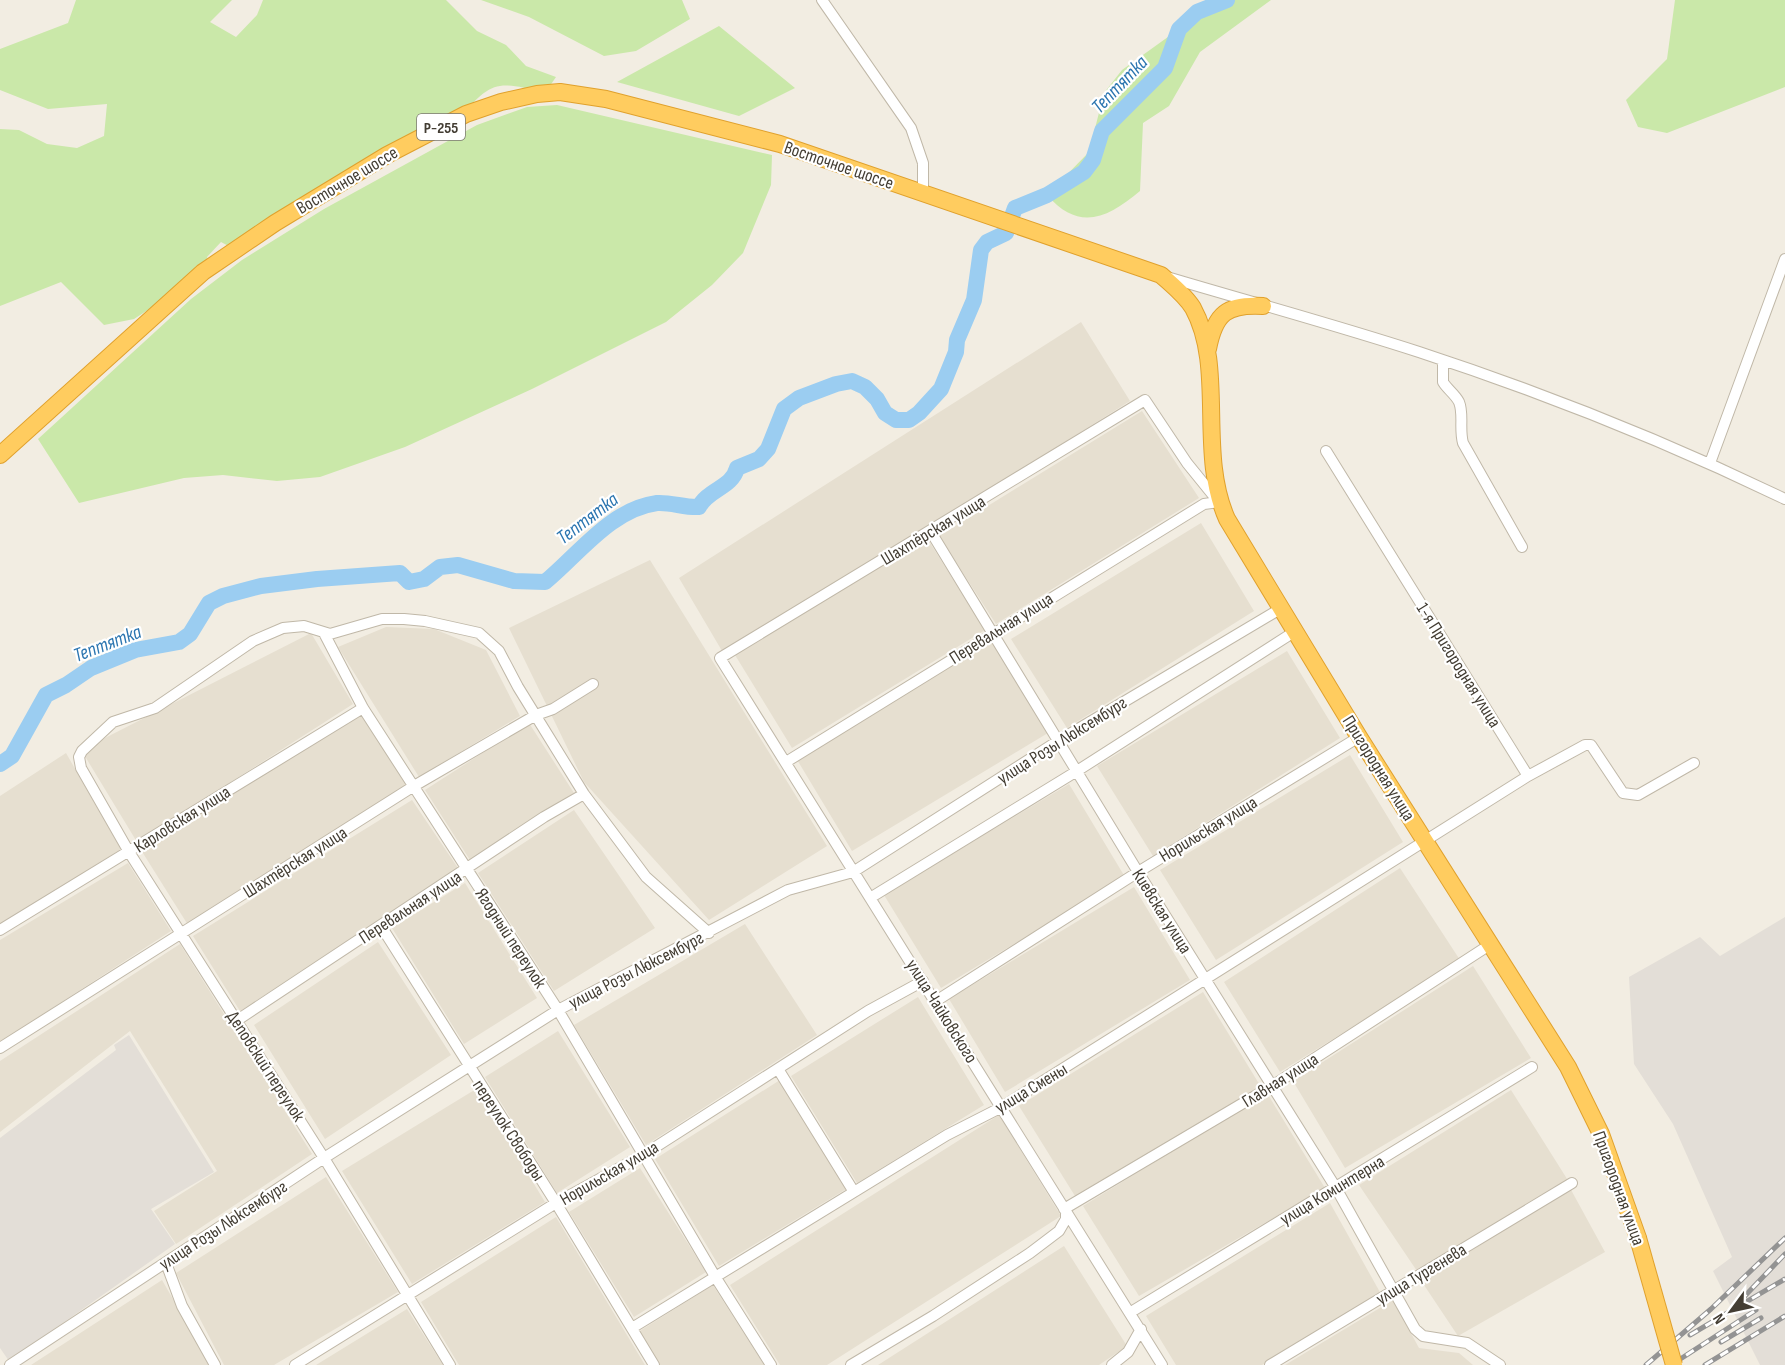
<svg xmlns="http://www.w3.org/2000/svg" width="1785" height="1365" viewBox="0 0 1785 1365" font-family="'Sofia Sans Condensed',sans-serif">
<style>
.residential{fill:#e6dfd0}
.industrial{fill:#e3ded7}
.green{fill:#cae8a9}
.lines{fill:none;stroke-linecap:round;stroke-linejoin:round}
.river{stroke:#9bcdf1;stroke-width:16}
.minor-casing{stroke:#c0b8a8;stroke-width:12}
.highway-casing{stroke:#e0a12d;stroke-width:18}
.minor{stroke:#fff;stroke-width:10}
.highway{stroke:#ffcc5f;stroke-width:16}
.rail-casing{stroke:#939393;stroke-width:5}
.rail{stroke:#fff;stroke-width:3;stroke-dasharray:9;stroke-linecap:butt}
.highway-bridge-casing{stroke:#e0a12d;stroke-width:18;stroke-linecap:butt}
.highway-bridge{stroke:#ffcc5f;stroke-width:16}
.labels{text-anchor:middle;stroke-width:4.5;stroke-linejoin:round;paint-order:stroke}
.shield{fill:#fff;stroke:#7b7770;stroke-width:1.5}
.shield-label{font-size:16px;font-weight:bold;fill:#433d33}
.street-label{font-size:18px;fill:#433d33;stroke:#fff}
.water-label{font-size:20px;font-style:italic;fill:#2b75b0;stroke:#fff}
</style>
<rect width="100%" height="100%" fill="#f2ede2"/>
<path class="residential" d="M 1081,322 L 1130,401 L 725,656 L 679,578 Z
M 1142,411 L 1199,498 L 996,624 L 939,536 Z
M 1201,523 L 1254,611 L 1067,728 L 1011,639 Z
M 927,538 L 985,630 L 792,748 L 735,655 Z
M 650,560 L 827,846 L 709,920 L 584,782 L 509,628 Z
M 386,627 L 434,629 L 486,650 L 520,716 L 419,777 L 338,647 Z
M 311,633 L 353,704 L 137,842 L 83,753 L 105,738 Z
M 992,638 L 1048,733 L 852,851 L 796,758 Z
M 1287,651 L 1340,738 L 1153,856 L 1097,766 Z
M 360,714 L 408,785 L 188,925 L 141,850 Z
M 529,723 L 574,793 L 470,860 L 425,790 Z
M 66,753 L 121,849 L 0,926 L 0,796 Z
M 1350,755 L 1403,842 L 1216,960 L 1160,870 Z
M 1069,784 L 1125,877 L 941,988 L 884,895 Z
M 412,800 L 460,871 L 240,1011 L 193,936 Z
M 574,810 L 655,928 L 554,991 L 478,873 Z
M 128,863 L 171,931 L 0,1042 L 0,940 Z
M 1400,868 L 1460,960 L 1280,1072 L 1224,982 Z
M 465,883 L 537,998 L 464,1044 L 392,928 Z
M 1134,887 L 1190,980 L 1005,1092 L 949,999 Z
M 745,924 L 817,1035 L 646,1145 L 574,1025 Z
M 378,942 L 451,1055 L 325,1139 L 254,1025 Z
M 180,944 L 312,1154 L 176,1244 L 154,1211 L 217,1171 L 130,1031 L 0,1132 L 0,1061 Z
M 1473,966 L 1531,1058 L 1345,1168 L 1293,1081 Z
M 1203,992 L 1261,1087 L 1075,1196 L 1019,1106 Z
M 918,997 L 984,1105 L 857,1183 L 791,1076 Z
M 558,1031 L 630,1147 L 557,1193 L 485,1077 Z
M 780,1080 L 848,1188 L 719,1266 L 655,1159 Z
M 476,1089 L 545,1202 L 412,1284 L 342,1171 Z
M 1511,1090 L 1569,1182 L 1419,1274 L 1359,1185 Z
M 1267,1093 L 1325,1188 L 1139,1296 L 1083,1206 Z
M 999,1115 L 1061,1216 L 827,1365 L 780,1365 L 730,1285 Z
M 640,1168 L 706,1272 L 634,1317 L 569,1212 Z
M 326,1177 L 398,1292 L 274,1365 L 224,1365 L 176,1273 Z
M 1570,1188 L 1605,1252 L 1458,1336 L 1422,1282 Z
M 1330,1203 L 1381,1294 L 1262,1365 L 1176,1365 L 1146,1316 Z
M 556,1217 L 645,1365 L 459,1365 L 421,1302 Z
M 1064,1246 L 1127,1346 L 1099,1365 L 878,1365 Z
M 162,1280 L 211,1365 L 31,1365 Z
M 713,1285 L 764,1365 L 659,1365 L 638,1332 Z
M 1393,1300 L 1419,1348 L 1459,1353 L 1473,1365 L 1285,1365 Z
M 407,1309 L 443,1365 L 316,1365 Z"/>
<path class="industrial" d="M 1785,917 L 1785,1365 L 1760,1365 L 1713,1271 L 1732,1257 L 1673,1124 L 1634,1064 L 1629,977 L 1700,937 L 1720,956 Z
M 129,1035 L 214,1172 L 151,1209 L 175,1244 L 9,1361 L 0,1348 L 0,1138 L 116,1050 L 114,1045 Z"/>
<path class="green" d="M 76,0 L 232,0 L 210,22 L 236,37 L 257,15 L 263,0 L 446,0 L 477,31 L 506,45 L 526,66 L 556,77 L 545,93 C 496,80 491,81 458,120 L 236,250 L 221,242 L 207,257 L 211,269 L 134,319 L 104,325 L 61,282 L 0,306 L 0,129 L 19,130 L 47,144 L 77,148 L 104,136 L 107,104 L 48,109 L 0,90 L 0,49 L 68,23 Z
M 481,0 L 682,0 L 690,19 L 636,51 L 604,56 L 529,17 Z
M 1207,0 L 1271,0 L 1200,52 L 1169,106 L 1143,123 L 1140,191 C 1108,218 1079,232 1047,195 L 1089,152 L 1104,93 L 1122,70 L 1179,29 Z
M 1675,0 L 1785,0 L 1785,87 L 1667,133 L 1638,127 L 1626,100 L 1667,59 Z
M 719,26 L 795,88 L 739,116 L 617,82 Z
M 557,105 L 772,155 L 771,185 L 743,253 L 712,285 L 666,322 L 532,389 L 405,447 L 320,477 L 277,481 L 223,475 L 184,478 L 79,503 L 38,439 L 191,299 L 242,260 L 324,209 L 477,125 L 527,107 Z"/>
<g class="lines">
<path class="river" d="M 0,764 L 12,756 L 46,695 L 66,685 L 91,668 L 135,650 L 179,642 L 190,634 L 209,603 L 223,596 L 261,586 L 317,579 L 400,573 L 409,582 L 424,579 L 440,567 L 458,565 L 514,581 L 545,582 C 579,554 611,509 657,503 C 671,502 685,508 699,507 C 708,489 732,488 737,468 L 759,459 L 768,449 L 784,409 L 799,398 L 836,384 L 852,381 L 865,387 L 877,399 L 885,413 L 896,420 L 909,420 L 919,413 L 941,389 L 956,352 L 957,340 L 974,300 L 981,250 L 987,242 L 1006,233 L 1015,208 L 1047,195 L 1084,172 L 1093,160 L 1102,131 L 1165,68 L 1179,29 L 1197,12 L 1227,0"/>
<defs>
<path id="minor" d="M 822,0 L 911,128 L 923,163 L 923,193
M 1167,277 C 1251,302 1336,325 1419,352 C 1544,393 1667,442 1785,499
M 1443,361 L 1443,382 C 1447,389 1455,394 1459,402 C 1464,414 1459,429 1463,443 L 1522,547
M 1710,463 L 1785,259
M 931,532 L 1138,872 L 1336,1188 L 1415,1329 L 1423,1336 L 1467,1343 L 1500,1365
M 325,635 L 363,708 L 558,1010 L 716,1278 L 771,1365
M 786,762 L 1204,504 L 1219,502
M 1528,776 L 1585,745 L 1591,745 L 1623,793 L 1638,795 L 1694,763
M 870,898 L 1077,771 L 1294,632
M 381,926 L 556,1203 L 654,1365
M 0,930 L 363,708
M 936,1001 L 1138,872 L 1359,737
M 236,1021 L 544,817 L 584,794
M 0,1048 L 414,786 L 536,715 L 553,709 L 593,684
M 778,1069 L 854,1192
M 1064,1209 L 1272,1086 L 1491,944
M 166,1263 L 182,1306 L 215,1365
M 1131,1312 L 1532,1067
M 632,1328 L 947,1135 L 1002,1107 L 1528,776 L 1326,451
M 10,1365 L 324,1158 L 558,1010 L 788,890 L 853,872 L 1058,741 L 1280,609
M 295,1365 L 556,1203 L 643,1155 L 868,1011 L 923,981
M 450,1365 L 324,1158 L 129,852 L 81,768 L 79,757 L 82,751 L 113,722 L 155,708 L 253,641 L 283,628 L 304,626 L 330,634 L 382,619 L 404,619 L 425,621 L 479,633 L 499,651 L 518,687 L 584,794 L 646,877 L 709,933
M 851,1365 L 933,1316 L 1030,1253 L 1059,1231 L 1066,1219 L 1066,1212
M 1112,1365 L 1128,1352 L 1141,1329
M 1162,1365 L 720,658 L 1145,400 L 1187,463 L 1217,500
M 1270,1365 L 1572,1183"/>
<path id="highway" d="M 1208,349 C 1215,313 1227,304 1263,306
M 0,455 L 203,272 L 275,223 L 387,155 L 466,114 L 501,102 L 537,94 L 560,92 L 606,99 L 780,144 L 1161,275 C 1172,285 1185,295 1193,308 C 1226,368 1197,452 1227,519 L 1359,737 L 1568,1067 L 1601,1134 L 1638,1238"/>
</defs>
<use href="#minor" class="minor-casing"/>
<use href="#highway" class="highway-casing"/>
<use href="#minor" class="minor"/>
<use href="#highway" class="highway"/>
<defs>
<path id="rail" d="M 1740,1301 L 1785,1254
M 1690,1335 L 1785,1279
M 1721,1342 L 1761,1318
M 1646,1365 L 1711,1309 L 1785,1238
M 1671,1365 L 1756,1310
M 1705,1365 L 1785,1316"/>
</defs>
<use href="#rail" class="rail-casing"/>
<use href="#rail" class="rail"/>
<defs>
<path id="highway-bridge" d="M 1638,1238 L 1674,1365"/>
</defs>
<use href="#highway-bridge" class="highway-bridge-casing"/>
<use href="#highway-bridge" class="highway-bridge"/>
</g>
<g class="labels">
<rect class="shield" x="417" y="114" width="48" height="26" rx="4.5"/>
<g class="shield-label">
<text x="441" y="133">Р-255</text>
</g>
<g class="street-label">
<text transform="translate(839 165) rotate(19)" y="6">Восточное шоссе</text>
<text transform="translate(347 180) rotate(-31)" y="6">Восточное шоссе</text>
<text transform="translate(933 530) rotate(-31)" y="6">Шахтёрская улица</text>
<text transform="translate(1001 628) rotate(-32)" y="6">Перевальная улица</text>
<text transform="translate(1459 665) rotate(58)" y="6">1-я Пригородная улица</text>
<text transform="translate(1062 740) rotate(-32)" y="6">улица Розы Люксембург</text>
<text transform="translate(1379 768) rotate(58)" y="6">Пригородная улица</text>
<text transform="translate(182 819) rotate(-32)" y="6">Карловская улица</text>
<text transform="translate(1208 829) rotate(-31)" y="6">Норильская улица</text>
<text transform="translate(295 862) rotate(-32)" y="6">Шахтёрская улица</text>
<text transform="translate(410 907) rotate(-33)" y="6">Перевальная улица</text>
<text transform="translate(1162 911) rotate(58)" y="6">Киевская улица</text>
<text transform="translate(511 938) rotate(57)" y="6">Ягодный переулок</text>
<text transform="translate(636 970) rotate(-27)" y="6">улица Розы Люксембург</text>
<text transform="translate(942 1011) rotate(58)" y="6">улица Чайковского</text>
<text transform="translate(266 1066) rotate(57)" y="6">Деповский переулок</text>
<text transform="translate(1280 1080) rotate(-32)" y="6">Главная улица</text>
<text transform="translate(1031 1088) rotate(-31)" y="6">улица Смены</text>
<text transform="translate(509 1130) rotate(57)" y="6">переулок Свободы</text>
<text transform="translate(609 1173) rotate(-30)" y="6">Норильская улица</text>
<text transform="translate(1619 1188) rotate(70)" y="6">Пригородная улица</text>
<text transform="translate(1332 1190) rotate(-31)" y="6">улица Коминтерна</text>
<text transform="translate(223 1225) rotate(-33)" y="6">улица Розы Люксембург</text>
<text transform="translate(1421 1274) rotate(-31)" y="6">улица Тургенева</text>
</g>
<g class="water-label">
<text transform="translate(1119 84) rotate(-46)" y="7">Тептятка</text>
<text transform="translate(587 518) rotate(-37)" y="7">Тептятка</text>
<text transform="translate(107 643) rotate(-21)" y="7">Тептятка</text>
</g>
</g>
<g transform="translate(1731 1311) rotate(237)" stroke="#ffffff" stroke-width="4.5" paint-order="stroke">
<path d="M0-4.5L10 22L0 15L-10 22Z" fill="#433d33"/>
<text y="-9" font-size="16" font-weight="bold" text-anchor="middle" fill="#433d33">N</text>
</g>
</svg>
